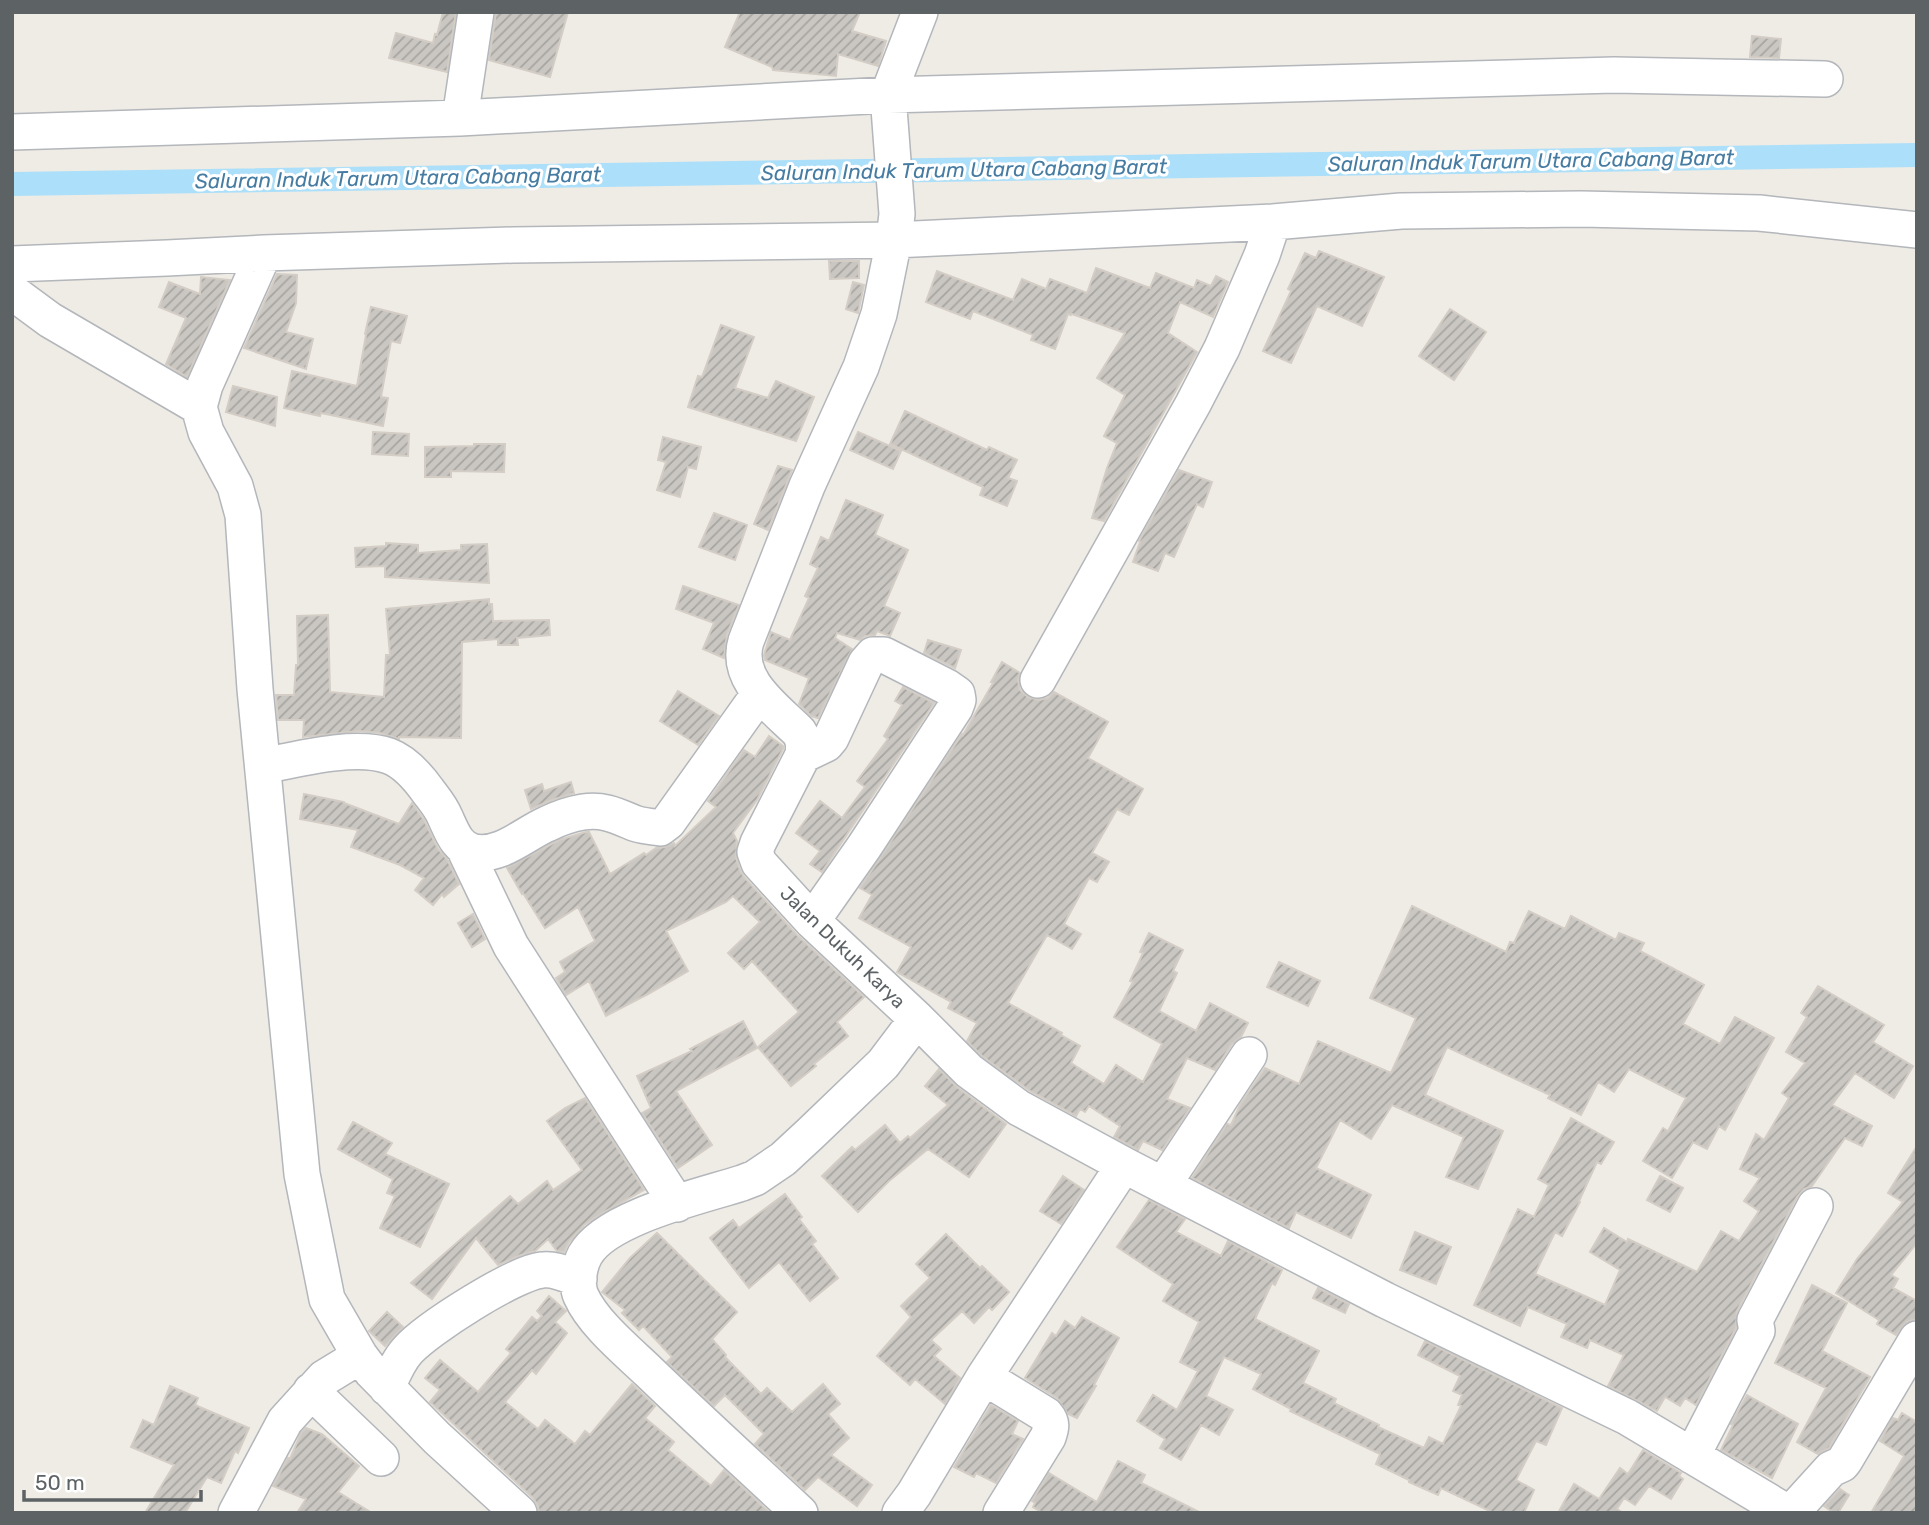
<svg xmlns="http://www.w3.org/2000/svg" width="1929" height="1525" viewBox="0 0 1929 1525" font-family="Rubik,sans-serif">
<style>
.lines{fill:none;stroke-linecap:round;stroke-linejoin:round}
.canal{stroke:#acdff9;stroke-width:24}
.building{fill:url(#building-hatch);stroke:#d3cdc5;stroke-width:2}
.minor-casing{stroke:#b3b6ba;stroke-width:38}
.minor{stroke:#fff;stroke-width:35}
.labels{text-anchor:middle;stroke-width:6;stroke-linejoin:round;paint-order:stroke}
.street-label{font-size:19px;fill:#5d6265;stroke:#fff}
.water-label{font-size:21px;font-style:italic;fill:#467ca2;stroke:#fff}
</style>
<defs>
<pattern id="building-hatch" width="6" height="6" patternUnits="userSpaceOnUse" patternTransform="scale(1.75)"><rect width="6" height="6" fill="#cac7c2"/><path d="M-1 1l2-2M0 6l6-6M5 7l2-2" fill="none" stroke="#a7a5a1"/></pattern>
</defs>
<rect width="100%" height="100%" fill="#efece6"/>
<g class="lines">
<path class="canal" d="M 12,184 L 1917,155"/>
</g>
<path class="building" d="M 443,12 L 456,12 L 447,72 L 389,58 L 396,33 L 433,43 L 435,34 L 437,35 Z
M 496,12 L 568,12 L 550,77 L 489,60 Z
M 740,12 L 860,12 L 852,31 L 886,41 L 878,66 L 838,54 L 836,76 L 773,70 L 772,67 L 725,47 Z
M 1752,36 L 1781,39 L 1779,58 L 1750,57 Z
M 1319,251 L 1384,277 L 1362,326 L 1317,306 L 1291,363 L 1263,351 L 1291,291 L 1288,289 L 1305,253 L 1316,258 Z
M 829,261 L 859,261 L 859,278 L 830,279 Z
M 1096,268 L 1150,288 L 1156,273 L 1194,288 L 1197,280 L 1211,286 L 1216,276 L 1228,282 L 1213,317 L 1180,302 L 1168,333 L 1197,352 L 1104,521 L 1092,518 L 1107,468 L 1117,443 L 1104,436 L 1125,395 L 1097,378 L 1125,333 L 1072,314 L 1071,315 L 1068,314 L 1055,349 L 1031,340 L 1033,335 L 973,311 L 970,319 L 926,302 L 937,271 L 1013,300 L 1022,279 L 1046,289 L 1050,279 L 1087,293 Z
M 277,274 L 297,275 L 296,303 L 286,332 L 313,339 L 306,369 L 244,348 Z
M 201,277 L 230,280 L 187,377 L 166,364 L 186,318 L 159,307 L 169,282 L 200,294 Z
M 853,282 L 864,285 L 858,313 L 846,309 Z
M 371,307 L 407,316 L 400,343 L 391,341 L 381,397 L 388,398 L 383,426 L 321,413 L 320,416 L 284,408 L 292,371 L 357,386 L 366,335 L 365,334 Z
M 1450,309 L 1486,332 L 1454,380 L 1419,356 Z
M 721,325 L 754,337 L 735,388 L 768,398 L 776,381 L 814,397 L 796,441 L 688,407 L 698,376 L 702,377 Z
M 233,386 L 277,397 L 275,426 L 226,412 Z
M 905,411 L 987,450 L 989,447 L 1017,460 L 1008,478 L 1017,481 L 1007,506 L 980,495 L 983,487 L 890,444 Z
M 373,432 L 409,434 L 408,456 L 372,454 Z
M 858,432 L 901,451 L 893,469 L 850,450 Z
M 663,437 L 701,447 L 696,469 L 688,467 L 680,497 L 657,490 L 666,462 L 658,460 Z
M 474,444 L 505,444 L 504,472 L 451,471 L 451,477 L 425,477 L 425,447 L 474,446 Z
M 778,466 L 792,470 L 768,530 L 754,524 Z
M 1179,470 L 1212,482 L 1203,507 L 1197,504 L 1174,557 L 1165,553 L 1158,571 L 1133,562 L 1140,542 L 1139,541 Z
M 846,500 L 883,515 L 875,535 L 908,550 L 884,606 L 900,613 L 890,636 L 877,631 L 875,635 L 865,636 L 860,640 L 837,633 L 835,638 L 852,649 L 818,718 L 811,716 L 799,704 L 809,678 L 765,660 L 764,655 L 771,632 L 790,640 L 809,598 L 805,596 L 818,568 L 810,564 L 821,537 L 829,541 Z
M 714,513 L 747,525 L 735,560 L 699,547 Z
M 386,543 L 418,545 L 418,553 L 461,550 L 461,545 L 487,544 L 489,583 L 385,577 L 385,566 L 356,567 L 355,548 L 386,546 Z
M 683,586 L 739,605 L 727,634 L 724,658 L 703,649 L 714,623 L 676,609 Z
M 489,599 L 489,604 L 492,604 L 493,621 L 549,620 L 550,635 L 517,638 L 518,645 L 498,645 L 498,639 L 462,642 L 461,738 L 399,737 L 399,739 L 380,733 L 359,731 L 303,737 L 304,720 L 278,720 L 276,695 L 294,695 L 296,665 L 298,665 L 297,616 L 328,615 L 330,692 L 384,697 L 386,655 L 390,655 L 386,609 Z
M 928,640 L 961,650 L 955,668 L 924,653 Z
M 1002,662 L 1020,673 L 1018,681 L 1020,690 L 1028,697 L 1039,700 L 1048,698 L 1054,692 L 1108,722 L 1088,758 L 1143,789 L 1129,815 L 1117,809 L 1092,853 L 1109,862 L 1097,882 L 1089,878 L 1064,924 L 1081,934 L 1072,949 L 1047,935 L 1008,1003 L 1062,1033 L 1061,1035 L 1080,1046 L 1071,1063 L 1104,1084 L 1116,1065 L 1143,1082 L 1162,1044 L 1114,1017 L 1133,982 L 1130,981 L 1143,953 L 1140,952 L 1149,933 L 1183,950 L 1173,971 L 1177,973 L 1159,1011 L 1196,1031 L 1210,1003 L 1248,1023 L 1241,1037 L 1232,1044 L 1215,1070 L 1187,1058 L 1167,1099 L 1190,1108 L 1162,1150 L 1143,1141 L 1138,1150 L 1133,1147 L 1114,1137 L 1120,1126 L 1089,1106 L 1085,1112 L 1080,1109 L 1076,1116 L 1030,1091 L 982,1056 L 967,1041 L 977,1023 L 948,1008 L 951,1002 L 897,972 L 911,947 L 859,918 L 872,895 L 860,888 L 962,734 L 963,735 L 993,683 L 991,682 Z
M 903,687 L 934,703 L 822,872 L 810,864 L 820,851 L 796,833 L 820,801 L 842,818 L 865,787 L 857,781 L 888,739 L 884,736 L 902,705 L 895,701 Z
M 678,691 L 719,716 L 698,745 L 660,721 Z
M 769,736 L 783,746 L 783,749 L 757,800 L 733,833 L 737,841 L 736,858 L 740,870 L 744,877 L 797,935 L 864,997 L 837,1022 L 848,1036 L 814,1064 L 816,1066 L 791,1086 L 758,1047 L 799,1012 L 752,961 L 744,969 L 728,953 L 760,922 L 733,896 L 726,902 L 666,931 L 688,971 L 648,994 L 606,1016 L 589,981 L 566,995 L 556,978 L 565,972 L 560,962 L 595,941 L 578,907 L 545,928 L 523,893 L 522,894 L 507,868 L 559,840 L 586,832 L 589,832 L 610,874 L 644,853 L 646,855 L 656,848 L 665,847 L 674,843 L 675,846 L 716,807 L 708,801 L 744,750 L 755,757 Z
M 571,782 L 574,793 L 552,800 L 531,809 L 525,790 L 542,784 L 544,791 Z
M 304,794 L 344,802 L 344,803 L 399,824 L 412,803 L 424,820 L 438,849 L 447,859 L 459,884 L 444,897 L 442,894 L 433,905 L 415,890 L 424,878 L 400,865 L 351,847 L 358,830 L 300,819 Z
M 1412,906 L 1506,952 L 1510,942 L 1514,943 L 1529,911 L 1565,929 L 1571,916 L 1616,940 L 1619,933 L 1644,943 L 1640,951 L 1704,985 L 1683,1024 L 1720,1044 L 1735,1017 L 1774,1038 L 1725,1130 L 1719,1126 L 1707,1149 L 1693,1142 L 1672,1178 L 1643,1161 L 1663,1128 L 1668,1131 L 1686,1098 L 1629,1069 L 1614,1092 L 1598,1082 L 1581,1115 L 1548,1098 L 1550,1095 L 1447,1047 L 1425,1095 L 1503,1131 L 1478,1189 L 1446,1177 L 1464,1137 L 1392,1105 L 1371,1139 L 1340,1120 L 1316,1168 L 1371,1195 L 1351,1238 L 1296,1212 L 1289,1228 L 1192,1178 L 1227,1124 L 1231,1125 L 1240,1105 L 1265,1068 L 1299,1084 L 1318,1041 L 1391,1073 L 1416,1018 L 1370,998 Z
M 473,914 L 485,939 L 472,947 L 458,923 Z
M 1279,962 L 1320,981 L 1308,1006 L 1267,987 Z
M 1818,986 L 1884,1025 L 1873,1042 L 1913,1066 L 1894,1098 L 1855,1073 L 1832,1105 L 1872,1126 L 1862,1146 L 1845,1138 L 1812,1186 L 1804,1189 L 1797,1197 L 1737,1311 L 1736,1328 L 1696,1405 L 1685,1398 L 1680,1406 L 1665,1397 L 1657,1411 L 1608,1386 L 1624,1355 L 1590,1340 L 1587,1348 L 1561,1337 L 1567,1324 L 1528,1307 L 1520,1326 L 1474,1305 L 1518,1209 L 1534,1217 L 1549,1185 L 1538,1179 L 1571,1118 L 1614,1142 L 1601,1164 L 1597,1162 L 1579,1201 L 1580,1202 L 1562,1236 L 1555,1232 L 1535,1274 L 1605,1305 L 1620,1270 L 1590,1252 L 1604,1228 L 1627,1242 L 1628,1239 L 1697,1272 L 1721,1231 L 1739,1241 L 1759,1211 L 1744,1201 L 1760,1178 L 1740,1169 L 1756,1134 L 1764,1140 L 1789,1098 L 1782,1093 L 1805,1063 L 1786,1052 L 1807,1017 L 1801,1013 Z
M 743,1021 L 757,1048 L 676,1091 L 712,1145 L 678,1168 L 642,1113 L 651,1108 L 637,1076 L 692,1051 L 690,1049 Z
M 939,1069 L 957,1087 L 1006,1124 L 969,1177 L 928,1149 L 889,1181 L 858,1212 L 822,1176 L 852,1147 L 855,1150 L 885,1125 L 900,1143 L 908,1136 L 910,1138 L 948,1105 L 925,1086 Z
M 585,1098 L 644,1190 L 604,1212 L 584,1225 L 569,1242 L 564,1252 L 557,1251 L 548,1239 L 535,1251 L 521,1255 L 498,1265 L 476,1238 L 432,1299 L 411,1283 L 510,1196 L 518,1204 L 547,1181 L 553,1190 L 582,1170 L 547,1121 L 565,1108 Z
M 353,1122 L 392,1143 L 385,1154 L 449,1184 L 420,1247 L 380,1228 L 395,1196 L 387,1193 L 393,1179 L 338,1149 Z
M 1917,1146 L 1917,1243 L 1891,1275 L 1898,1279 L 1893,1288 L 1917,1301 L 1917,1316 L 1915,1319 L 1907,1322 L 1896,1335 L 1877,1324 L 1879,1320 L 1836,1293 L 1857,1259 L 1903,1202 L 1888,1193 Z
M 1063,1176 L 1084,1190 L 1061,1224 L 1040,1211 Z
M 1660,1176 L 1683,1188 L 1670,1212 L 1647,1200 Z
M 785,1194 L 802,1217 L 799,1219 L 816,1241 L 812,1244 L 838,1278 L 810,1301 L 779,1262 L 749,1288 L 710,1238 L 733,1220 L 739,1228 Z
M 1149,1200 L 1185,1219 L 1176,1232 L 1221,1256 L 1228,1241 L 1282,1270 L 1275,1285 L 1272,1283 L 1255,1319 L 1319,1351 L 1303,1383 L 1336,1399 L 1334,1403 L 1379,1425 L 1378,1427 L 1424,1448 L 1429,1437 L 1443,1444 L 1461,1406 L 1458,1405 L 1462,1395 L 1453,1391 L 1460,1376 L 1418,1355 L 1425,1341 L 1562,1408 L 1546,1445 L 1536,1441 L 1516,1480 L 1534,1490 L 1524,1513 L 1494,1513 L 1441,1488 L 1438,1495 L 1409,1482 L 1409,1480 L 1376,1464 L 1380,1454 L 1290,1411 L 1291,1409 L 1253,1389 L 1261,1374 L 1224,1357 L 1206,1396 L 1233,1410 L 1219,1435 L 1201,1425 L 1181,1460 L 1160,1448 L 1165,1439 L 1137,1421 L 1153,1395 L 1177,1410 L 1198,1371 L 1180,1362 L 1199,1322 L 1163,1301 L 1173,1284 L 1117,1247 Z
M 1415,1232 L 1451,1247 L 1436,1284 L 1400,1270 Z
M 657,1233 L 737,1312 L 712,1339 L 726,1355 L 725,1357 L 761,1394 L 767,1388 L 792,1412 L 823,1384 L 840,1404 L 828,1414 L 849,1438 L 831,1455 L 872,1485 L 857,1506 L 818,1477 L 805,1490 L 755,1444 L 764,1434 L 725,1395 L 714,1406 L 667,1362 L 672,1357 L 643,1326 L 639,1330 L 622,1313 L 625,1310 L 602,1292 L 630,1258 Z
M 946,1234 L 980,1268 L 982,1266 L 1009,1292 L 992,1310 L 989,1307 L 974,1323 L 962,1311 L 931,1340 L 941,1349 L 934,1356 L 960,1378 L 945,1404 L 915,1379 L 910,1385 L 877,1356 L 911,1317 L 901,1306 L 930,1278 L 916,1264 Z
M 1812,1285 L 1847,1303 L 1822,1351 L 1870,1377 L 1829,1448 L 1818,1454 L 1797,1442 L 1826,1388 L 1775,1363 Z
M 1318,1288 L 1349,1304 L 1345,1313 L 1313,1298 Z
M 549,1296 L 566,1311 L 555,1322 L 567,1333 L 536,1374 L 532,1370 L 505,1402 L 538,1429 L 545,1420 L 575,1444 L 585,1431 L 590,1435 L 632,1384 L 655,1406 L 645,1418 L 674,1442 L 668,1450 L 711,1486 L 724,1470 L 770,1513 L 539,1513 L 538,1506 L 533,1498 L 430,1402 L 440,1390 L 425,1378 L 440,1360 L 478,1392 L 511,1353 L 506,1349 L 532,1317 L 537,1321 L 542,1316 L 537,1311 Z
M 387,1312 L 403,1327 L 385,1346 L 369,1331 Z
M 1082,1317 L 1119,1338 L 1094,1385 L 1096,1386 L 1077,1418 L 1068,1414 L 1057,1398 L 1025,1378 L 1052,1333 L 1056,1336 L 1065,1321 L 1075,1328 Z
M 170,1386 L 198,1398 L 195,1405 L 249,1428 L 238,1453 L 235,1451 L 221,1483 L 207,1477 L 185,1513 L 145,1513 L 174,1465 L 131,1447 L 143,1420 L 154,1425 Z
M 1747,1395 L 1798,1424 L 1772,1478 L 1721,1450 L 1733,1425 L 1731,1424 Z
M 991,1405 L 1018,1421 L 1012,1434 L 1023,1439 L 996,1483 L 976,1473 L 974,1477 L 954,1467 Z
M 1902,1413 L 1917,1422 L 1917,1513 L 1871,1513 L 1904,1456 L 1880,1441 L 1893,1418 L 1898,1420 Z
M 306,1428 L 322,1434 L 359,1466 L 338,1492 L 372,1513 L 297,1513 L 306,1499 L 273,1486 L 288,1458 L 290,1459 L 301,1433 Z
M 1643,1450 L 1681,1473 L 1679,1476 L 1683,1479 L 1671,1499 L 1649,1486 L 1635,1505 L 1624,1498 L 1617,1509 L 1623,1513 L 1558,1513 L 1574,1484 L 1599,1499 L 1620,1468 L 1628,1474 Z
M 1118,1461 L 1145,1475 L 1141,1483 L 1201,1513 L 1043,1513 L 1033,1507 L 1035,1503 L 1032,1501 L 1049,1473 L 1097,1502 Z
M 1840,1489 L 1849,1495 L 1838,1513 L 1834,1513 L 1824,1506 Z"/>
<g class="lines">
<defs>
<path id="minor" d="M 460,118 L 476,12
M 12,132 L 460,118 L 888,95 L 1614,75 L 1825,79
M 264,253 L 205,385 L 199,407 L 206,432 L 235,486 L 243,515 L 255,689 L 302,1174 L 327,1299 L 360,1356 L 372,1372 L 437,1438 L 519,1513
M 12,264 L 167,258 L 264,253 L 513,245 L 894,240 L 1273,222 L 1401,211 L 1581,209 L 1759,213 L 1917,230
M 12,292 L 50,320 L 199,407
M 1038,680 L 1193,404 L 1222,348 L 1262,255 L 1273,222
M 803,755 L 826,744 L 831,738 L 866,663 L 873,655 L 884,655 L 947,687 L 957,694 L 958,700 L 955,708 L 864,847 L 812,921
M 263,766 C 298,759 355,744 389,756 C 405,762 418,777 428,791 C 434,799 441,807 445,817 C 452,832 457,848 474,852 C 501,857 524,834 547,824 C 557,819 571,814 583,812 C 603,809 615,815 634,823 C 641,826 651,826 660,828 L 668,822 L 760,693
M 464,848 L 511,946 L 677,1204
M 917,1019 L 969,1071 L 1019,1108 L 1124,1165 L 1385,1300 L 1627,1417 L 1788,1513
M 1163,1185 L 1249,1055
M 984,1377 L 1046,1415 C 1053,1423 1051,1428 1048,1437 L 1001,1513
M 387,1388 C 393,1374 398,1361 408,1350 C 427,1329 514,1273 542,1270 C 554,1268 568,1275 579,1279
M 311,1391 L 381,1458
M 1692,1456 L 1757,1331 L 1755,1320 L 1815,1206
M 236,1513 L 285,1421 L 324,1378 L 360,1356
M 800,1513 C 749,1466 698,1419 648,1371 C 627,1351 593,1323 581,1296 C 576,1285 579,1266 585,1255 C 606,1217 702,1196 742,1183 L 755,1178 L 783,1159 L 810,1134 L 883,1064 L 917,1019 L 812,921 L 759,863 L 755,852 L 758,843 L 803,755 C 804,746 804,740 799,732 C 775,708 734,680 746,641 L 807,486 L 861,367 L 879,314 L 894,240 L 897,214 L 888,95 L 920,12
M 900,1513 L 914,1494 L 984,1377 L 1124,1165
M 1791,1513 L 1831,1469 L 1842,1464 L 1845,1460 L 1917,1339"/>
</defs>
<use href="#minor" class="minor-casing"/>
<use href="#minor" class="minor"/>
</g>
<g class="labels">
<g class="street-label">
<text transform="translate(843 947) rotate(44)" y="7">Jalan Dukuh Karya</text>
</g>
<g class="water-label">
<text transform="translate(1531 161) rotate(-1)" y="7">Saluran Induk Tarum Utara Cabang Barat</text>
<text transform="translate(964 170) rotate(-1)" y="7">Saluran Induk Tarum Utara Cabang Barat</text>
<text transform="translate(398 178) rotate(-1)" y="7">Saluran Induk Tarum Utara Cabang Barat</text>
</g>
</g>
<rect width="1929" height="1525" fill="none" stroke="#5d6265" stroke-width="28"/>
<path d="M24 1490v10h177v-10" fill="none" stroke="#5d6265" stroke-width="3.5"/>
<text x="35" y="1490" font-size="21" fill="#5d6265" stroke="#ffffff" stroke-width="5" paint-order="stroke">50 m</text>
</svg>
